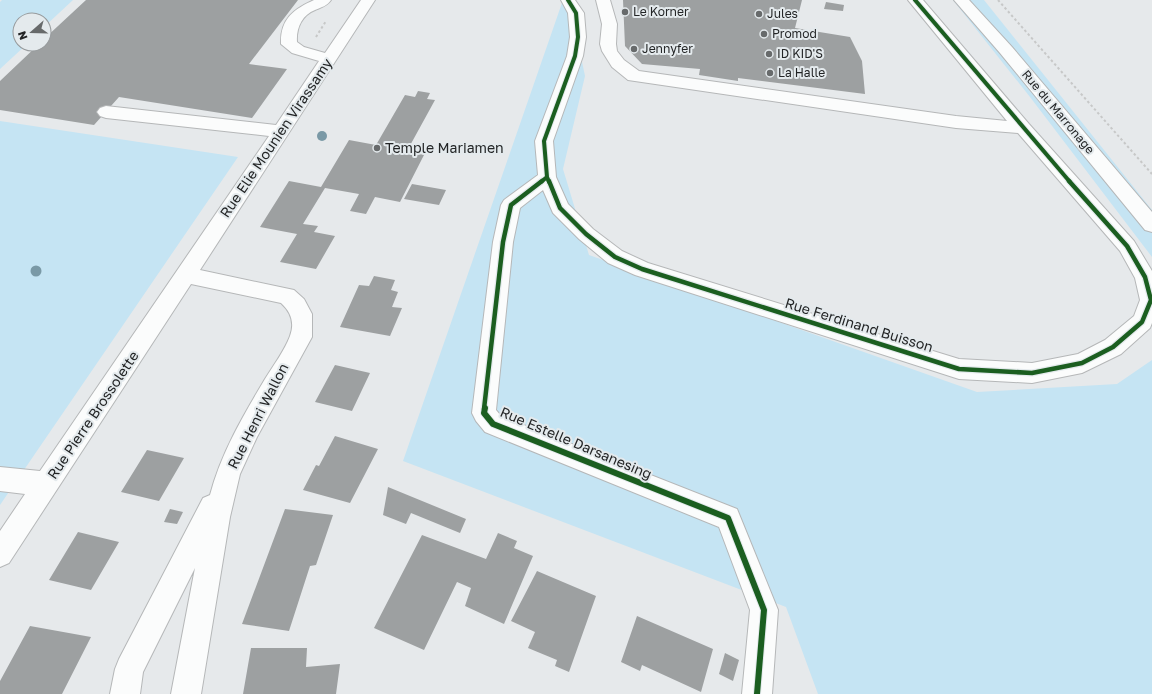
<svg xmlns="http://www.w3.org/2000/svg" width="1152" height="694" viewBox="0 0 1152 694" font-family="'Golos Text',sans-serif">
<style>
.green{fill:#c5e4f3}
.building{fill:#9da0a1}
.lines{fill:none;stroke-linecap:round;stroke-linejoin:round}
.minor-casing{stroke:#b5b7b8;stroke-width:2}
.path{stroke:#c7c8c8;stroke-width:2;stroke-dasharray:2.5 2.5;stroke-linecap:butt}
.minor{fill:#fbfcfc;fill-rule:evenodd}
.cycleway-far2-casing{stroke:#e4eaed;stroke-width:6}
.cycleway-far1-casing{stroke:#e4eaed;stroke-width:7}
.cycleway-casing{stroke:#e4eaed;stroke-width:8}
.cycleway-far2{stroke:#1b5e20;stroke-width:4}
.cycleway-far1{stroke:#1b5e20;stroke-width:4.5}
.cycleway{stroke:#1b5e20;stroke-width:6}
.tree{fill:#7a99a6}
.poi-dot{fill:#676a6b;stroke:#e4eaed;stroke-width:1.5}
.labels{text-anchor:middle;stroke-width:4;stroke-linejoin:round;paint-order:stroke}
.far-poi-label{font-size:12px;fill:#232526;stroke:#e4eaed;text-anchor:start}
.far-street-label{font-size:12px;fill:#232526;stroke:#e4eaed}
.street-label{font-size:14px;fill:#232526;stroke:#e4eaed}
.poi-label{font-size:14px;fill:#232526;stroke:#e4eaed;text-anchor:start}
</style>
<rect width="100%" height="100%" fill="#e6e9eb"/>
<path class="green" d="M 2,0 L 73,0 L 44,27 L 44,20 L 20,20 L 20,44 L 27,44 L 0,69 L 0,2 Z
M 563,0 L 569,0 L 585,76 L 563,169 L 589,255 L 977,392 L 1117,384 L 1152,360 L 1152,694 L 818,694 L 786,607 L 403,461 Z
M 953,0 L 984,0 L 1152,210 L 1152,257 L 1030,97 Z
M 0,121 L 238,157 L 0,505 Z"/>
<path class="building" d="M 86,0 L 298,0 L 249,64 L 287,69 L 252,118 L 119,97 L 94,125 L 0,110 L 0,81 L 39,44 L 44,44 L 44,39 Z
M 623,0 L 802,0 L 795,28 L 850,37 L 862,61 L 865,94 L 738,78 L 738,81 L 699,75 L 700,69 L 642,64 L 625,46 Z
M 826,2 L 844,5 L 843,11 L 824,9 Z
M 418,91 L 430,93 L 427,99 L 435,100 L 407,151 L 424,155 L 400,202 L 375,197 L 366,214 L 350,211 L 359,194 L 325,188 L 303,224 L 318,226 L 314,232 L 335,236 L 316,269 L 280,262 L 297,234 L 260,227 L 289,181 L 321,187 L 349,140 L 376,145 L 405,95 L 415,97 Z
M 412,184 L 446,190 L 439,205 L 404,199 Z
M 374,276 L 395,280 L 391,290 L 398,292 L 392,307 L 402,308 L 390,336 L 340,327 L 359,285 L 369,286 Z
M 335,365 L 370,373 L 352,411 L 315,402 Z
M 335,436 L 378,449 L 350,503 L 303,490 L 316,465 L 319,466 Z
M 147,450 L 184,458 L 159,501 L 121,492 Z
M 388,487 L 466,519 L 460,533 L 411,513 L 406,524 L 383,515 Z
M 170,509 L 183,512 L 177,524 L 164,522 Z
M 285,509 L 333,515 L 316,565 L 310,566 L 289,631 L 242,624 Z
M 78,532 L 119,542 L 91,590 L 49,580 Z
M 498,533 L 517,541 L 514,548 L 533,556 L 504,624 L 465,606 L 471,588 L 457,582 L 424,650 L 374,628 L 422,535 L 486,559 Z
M 537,571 L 596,596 L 569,672 L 555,666 L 557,660 L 528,648 L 535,632 L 511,621 Z
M 637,616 L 713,649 L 701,692 L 642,665 L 640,671 L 621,662 Z
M 30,626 L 91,637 L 62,694 L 0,694 L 0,681 Z
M 251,648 L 307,648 L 306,667 L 340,664 L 336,694 L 243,694 Z
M 725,653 L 739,660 L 733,681 L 719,674 Z"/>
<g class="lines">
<defs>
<path id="minor" d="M 314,0 L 331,0 C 327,6 322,7 315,10 C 302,15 296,28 297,42 L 304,47 L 325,53 L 361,0 L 375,0 L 200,270 L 294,290 L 304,299 L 312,314 L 312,337 L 257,437 L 240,474 L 230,517 L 201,694 L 171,694 L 195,568 L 143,672 L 140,694 L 110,694 L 115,669 L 119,659 L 203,498 L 210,495 C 221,453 243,416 265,379 C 273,366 285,350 290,336 C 295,323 291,312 281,303 L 191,284 L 9,563 L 0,567 L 0,531 L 25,494 L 0,491 L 0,467 L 40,471 L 269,136 L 106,118 L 100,116 L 97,112 L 100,108 L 106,106 L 276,125 L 319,61 L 292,53 L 281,44 C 280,19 294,9 314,0 Z
M 561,0 L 575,0 L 584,13 L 586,37 L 583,56 L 553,141 L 556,177 L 568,204 L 593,229 L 622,251 L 648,263 L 959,359 L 1032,363 L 1078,354 L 1105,340 L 1134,316 L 1140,300 L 1135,278 L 1120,251 L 1018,133 L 956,128 L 628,80 L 612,67 L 602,51 L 600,44 L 602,24 L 596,0 L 610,0 L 617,24 L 616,44 L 617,51 L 624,60 L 639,71 L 956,116 L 1007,121 L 908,0 L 923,0 L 1029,124 L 1134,241 L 1152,271 L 1152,323 L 1150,328 L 1121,354 L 1082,373 L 1032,383 L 959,379 L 635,275 L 608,263 L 579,239 L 553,213 L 543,190 L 520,208 L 513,242 L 496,410 L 501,416 L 737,509 L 778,610 L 772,694 L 742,694 L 750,610 L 719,527 L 485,432 L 476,421 L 472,413 L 493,242 L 501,205 L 504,200 L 538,175 L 535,141 L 567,56 L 570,37 L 568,13 Z
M 954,0 L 969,0 L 1012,47 L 1152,212 L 1152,232 L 1145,230 L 1000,53 Z"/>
</defs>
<use href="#minor" class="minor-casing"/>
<path class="path" d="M 998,0 L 1152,174
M 316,37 L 326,21"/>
<use href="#minor" class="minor"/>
<defs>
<path id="cycleway-far2" d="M 915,0 L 1070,182
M 541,182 L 547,177
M 549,182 L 547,177 L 544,141 L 575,56 L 578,37 L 576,13 L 568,0"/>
<path id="cycleway-far1" d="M 549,181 L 560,208 L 586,234 L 615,257 L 642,269 L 959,369 L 1032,373 L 1082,363 L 1113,347 L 1142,322 L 1151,300 L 1145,277 L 1127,246 L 1069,181
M 484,409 L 503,242 L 511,205 L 542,181"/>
<path id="cycleway" d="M 485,408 L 484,413 L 493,424 L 728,518 L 764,610 L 757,694"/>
</defs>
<use href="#cycleway-far2" class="cycleway-far2-casing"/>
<use href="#cycleway-far1" class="cycleway-far1-casing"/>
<use href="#cycleway" class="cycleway-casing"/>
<use href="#cycleway-far2" class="cycleway-far2"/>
<use href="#cycleway-far1" class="cycleway-far1"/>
<use href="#cycleway" class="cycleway"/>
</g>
<g class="tree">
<circle cx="322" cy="136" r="5"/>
<circle cx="36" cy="271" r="5.5"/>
</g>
<g class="poi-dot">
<circle cx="625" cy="12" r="4"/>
<circle cx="759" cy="14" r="4"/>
<circle cx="764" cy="34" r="4"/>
<circle cx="634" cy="49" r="4"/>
<circle cx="769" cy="54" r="4"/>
<circle cx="770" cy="73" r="4"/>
<circle cx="377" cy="148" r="4"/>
</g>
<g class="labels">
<g class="far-poi-label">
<text x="633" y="16">Le Korner</text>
<text x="767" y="18">Jules</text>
<text x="772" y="38">Promod</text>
<text x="642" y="53">Jennyfer</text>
<text x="777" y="58">ID KID'S</text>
<text x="778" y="77">La Halle</text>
</g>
<g class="far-street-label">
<text transform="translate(1058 112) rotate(50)" y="4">Rue du Marronage</text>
</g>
<g class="street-label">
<text transform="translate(276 138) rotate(-56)" y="5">Rue Elie Mounien Virassamy</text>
<text transform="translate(859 325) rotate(17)" y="5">Rue Ferdinand Buisson</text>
<text transform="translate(93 415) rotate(-56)" y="5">Rue Pierre Brossolette</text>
<text transform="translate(258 416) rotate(-63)" y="5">Rue Henri Wallon</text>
<text transform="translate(576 443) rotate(23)" y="5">Rue Estelle Darsanesing</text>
</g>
<g class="poi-label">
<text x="385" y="153">Temple Mariamen</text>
</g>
</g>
<g transform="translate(32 32) rotate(250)"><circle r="19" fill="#e4eaed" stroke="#979b9d"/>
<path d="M0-3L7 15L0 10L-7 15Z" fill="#676a6b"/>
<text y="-6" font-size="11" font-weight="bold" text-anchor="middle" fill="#232526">N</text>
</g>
</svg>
